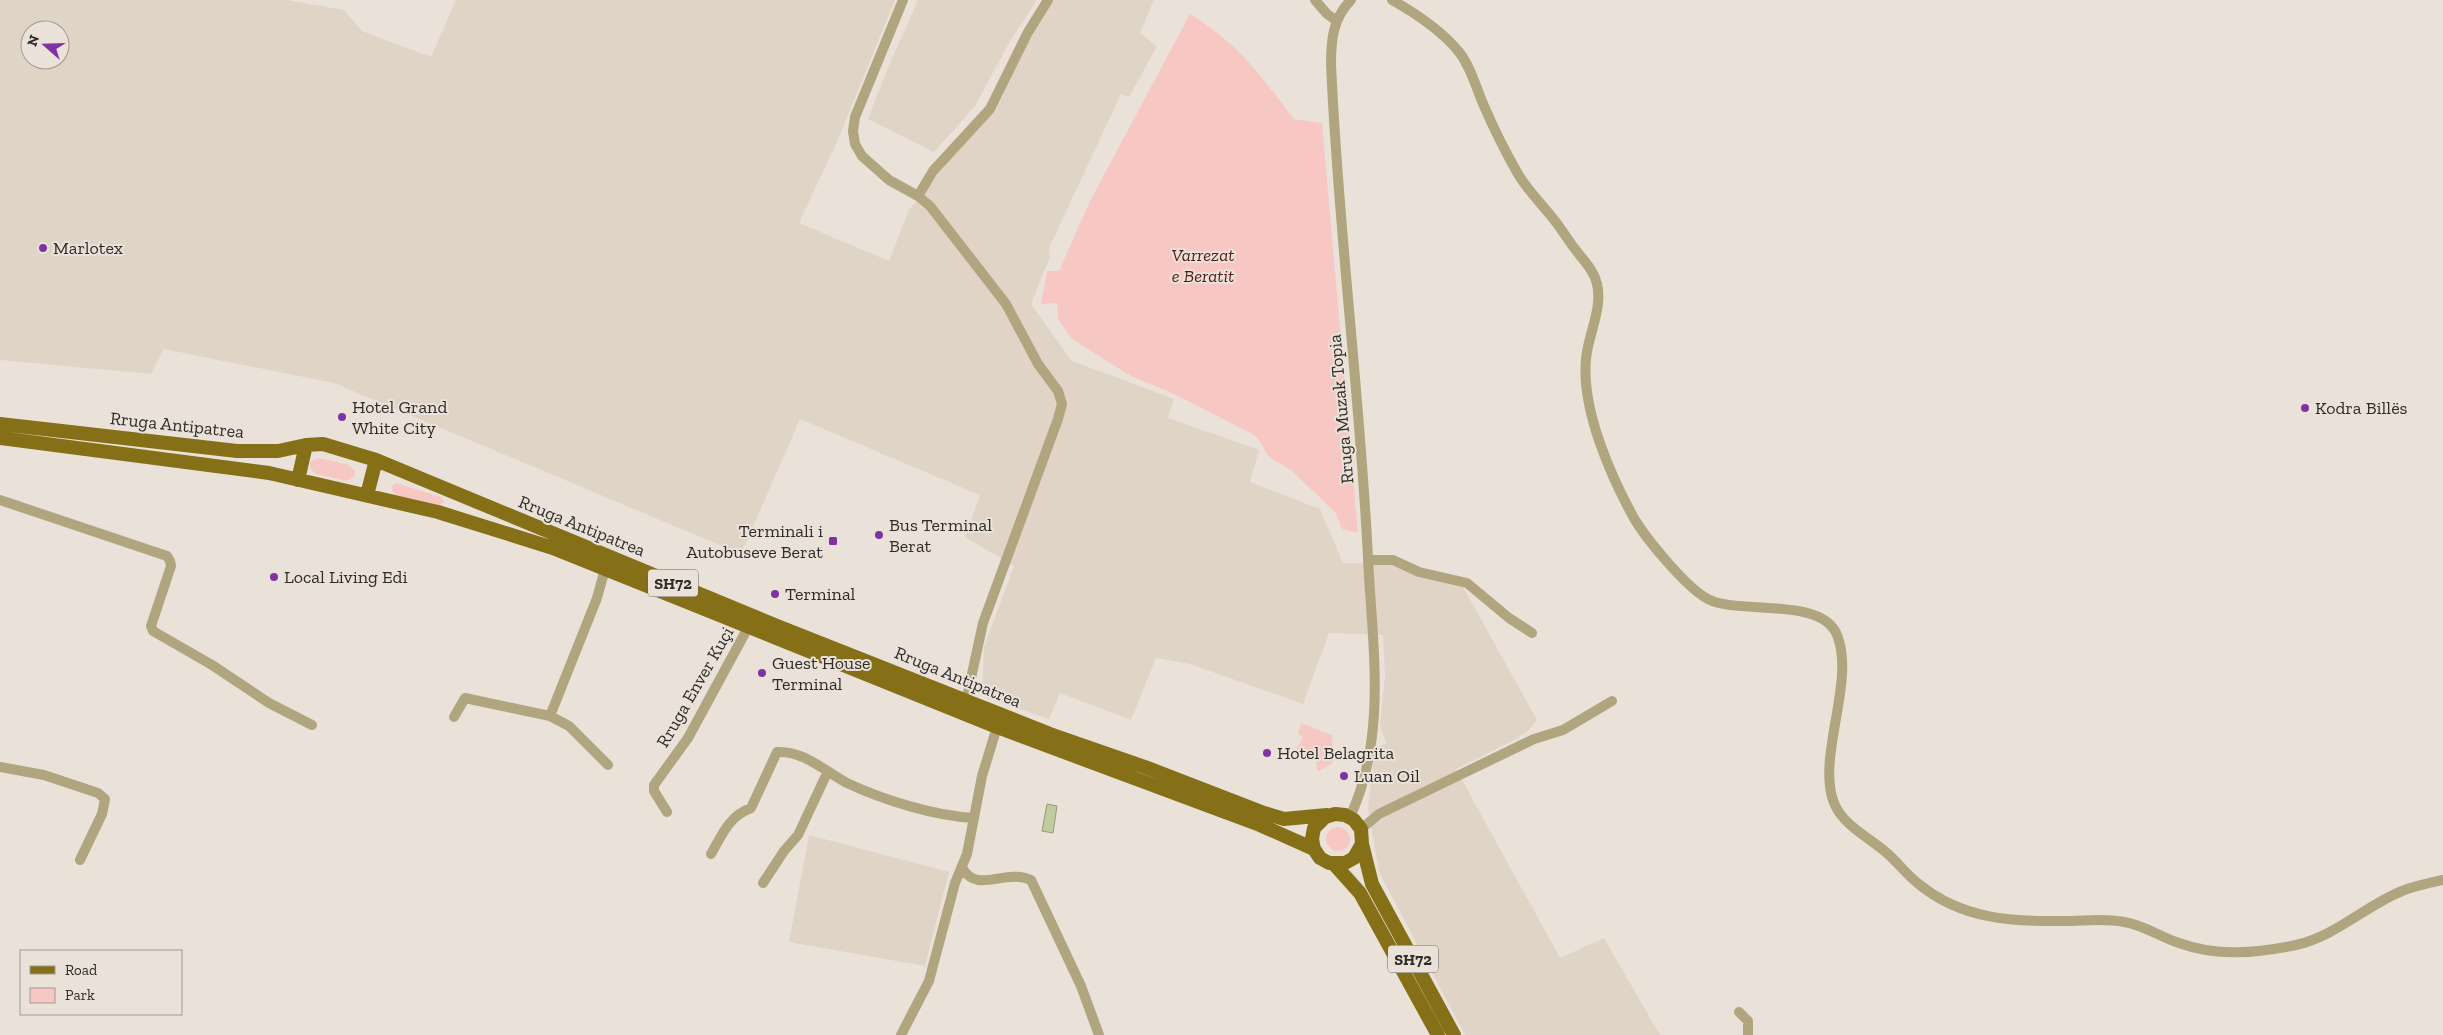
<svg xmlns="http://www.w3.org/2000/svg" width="2443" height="1035" viewBox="0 0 2443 1035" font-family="'Zilla Slab',serif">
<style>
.built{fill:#e0d4c6;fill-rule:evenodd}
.green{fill:#f7c7c4}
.water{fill:#c1cb9d;stroke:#959b7a}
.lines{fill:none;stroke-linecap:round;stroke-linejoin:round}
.minor{stroke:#b0a57e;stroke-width:10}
.major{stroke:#856f17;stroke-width:14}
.poi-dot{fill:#7f32a3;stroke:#eae2d9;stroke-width:2}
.labels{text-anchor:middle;stroke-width:4;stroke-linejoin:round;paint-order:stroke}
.shield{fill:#eae2d9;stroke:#66625d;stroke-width:1}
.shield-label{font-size:16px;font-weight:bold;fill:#2e2b28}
.poi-label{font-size:18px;fill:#2e2b28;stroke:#eae2d9;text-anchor:start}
.park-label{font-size:18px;font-style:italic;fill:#58191a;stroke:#eae2d9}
.street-label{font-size:18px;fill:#2e2b28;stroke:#eae2d9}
</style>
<rect width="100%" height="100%" fill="#eae2d9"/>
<path class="built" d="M 0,0 L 287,0 L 344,10 L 362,31 L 431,57 L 456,0 L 895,0 L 837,142 L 799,223 L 889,261 L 909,210 L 949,160 L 996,110 L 1025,48 L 1054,0 L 1154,0 L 1140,33 L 1157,46 L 1129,97 L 1121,94 L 1049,248 L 1050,257 L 1031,304 L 1072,361 L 1174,399 L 1168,418 L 1259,450 L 1250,482 L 1320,509 L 1343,563 L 1401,564 L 1462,585 L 1537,720 L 1528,731 L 1514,740 L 1456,769 L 1560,958 L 1604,938 L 1660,1035 L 1465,1035 L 1379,872 L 1368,808 L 1375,748 L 1386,743 L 1380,725 L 1385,676 L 1383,635 L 1329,633 L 1303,704 L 1190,664 L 1156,658 L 1131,720 L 1060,693 L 1049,719 L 987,698 L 982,691 L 984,647 L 1014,566 L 965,537 L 980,495 L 800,419 L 741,554 L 334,383 L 164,349 L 151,374 L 0,360 ZM 30,30 L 60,30 L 60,60 L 30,60 Z
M 918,0 L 1037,0 L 1009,43 L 975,106 L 934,152 L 868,119 L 887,70 Z
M 809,835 L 949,872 L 925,966 L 789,942 Z"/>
<path class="green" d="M 1190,14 C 1239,44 1260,75 1294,119 L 1322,123 L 1358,533 L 1342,529 L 1335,512 L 1292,471 L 1269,457 L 1256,436 L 1174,394 L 1131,376 L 1072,339 L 1058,319 L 1057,303 L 1041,304 L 1047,271 L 1059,271 L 1090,201 Z
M 319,458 L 349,465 L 355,471 L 354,477 L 347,481 L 316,474 L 310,468 L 310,462 Z
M 396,483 L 441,497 L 444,502 L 439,505 L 396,495 L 392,491 L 392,486 Z
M 1301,723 L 1332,735 L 1333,763 L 1319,771 L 1316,768 L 1317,761 L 1314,753 L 1302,749 L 1296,750 L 1303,737 L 1298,734 Z
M1326 839a12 12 0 1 1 24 0a12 12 0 1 1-24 0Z"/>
<path class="water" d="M 1047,804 L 1057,806 L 1053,833 L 1042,831 Z"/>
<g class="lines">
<path class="minor" d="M 903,0 L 855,117 L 853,131 L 855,144 L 862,156 L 889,180 L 918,196 L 930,206 L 1006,304 L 1038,364 L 1058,391 L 1062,404 L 1058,419 L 983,623 L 965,706
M 1315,0 L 1327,14 L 1337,21
M 1392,0 C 1415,13 1442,31 1459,52 C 1471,67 1476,88 1484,106 C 1494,129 1506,153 1518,174 C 1528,191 1543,205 1555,221 C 1562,230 1568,240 1575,249 C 1583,260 1594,270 1597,284 C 1603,308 1588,335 1586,359 C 1581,409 1611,477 1635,520 C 1648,541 1689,591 1710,600 C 1739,614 1822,597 1837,635 C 1856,681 1816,758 1834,803 C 1844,827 1871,838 1889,855 C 1900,865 1908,876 1920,885 C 1962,919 2012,922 2064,921 C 2084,921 2104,918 2124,922 C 2144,925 2160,937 2179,943 C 2217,957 2257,953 2296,945 C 2336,936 2365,906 2402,891 C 2415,886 2429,883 2443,880
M 918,196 L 933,171 L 990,109 L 1027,34 L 1048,0
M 0,500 L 167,556 L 170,561 L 171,566 L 151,626 L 153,631 L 212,665 L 269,703 L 312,725
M 1368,560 L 1393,560 L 1419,572 L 1467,583 L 1509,618 L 1532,633
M 550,716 L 597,598 L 605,569
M 454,717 L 465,698 L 550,716 L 569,726 L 608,765
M 0,767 L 44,775 L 98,793 L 105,799 L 102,814 L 80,860
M 667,812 L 654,791 L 654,785 L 688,738 L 751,622
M 1350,817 C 1388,735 1372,644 1368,558 C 1360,393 1338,229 1331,64 C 1331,40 1333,18 1351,0
M 1361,829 L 1379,814 L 1534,739 L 1563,730 L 1612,701
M 711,854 C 722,835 729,816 751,808 L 777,752 C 803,750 826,772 847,783 C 883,800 935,816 974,818
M 963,869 C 978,894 1005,868 1031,880 L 1081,986 L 1099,1035
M 763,883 L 784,851 L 798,835 L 828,771
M 1739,1012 L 1748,1021 L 1748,1035
M 901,1035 L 929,981 L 955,883 L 967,854 L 982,776 L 997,727"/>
<path class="major" d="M 0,424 L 237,451 L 278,451 L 306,445 L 323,444 L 376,460 L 777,626 L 1050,734 L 1145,767 L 1264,813 L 1284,819 L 1327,815
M 0,438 L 269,473 L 438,512 L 553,548 L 997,727 L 1260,825 L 1314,849 L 1320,858 L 1329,863 L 1345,863 L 1354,858 L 1362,844 L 1361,829 L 1354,820 L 1345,815 L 1335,814 L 1325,817 L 1314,828 L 1312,839 L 1314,849
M 298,480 L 306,445
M 367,495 L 376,460
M 1362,844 L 1372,884 L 1454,1035
M 1334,864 L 1360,893 L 1438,1035"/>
</g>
<g class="poi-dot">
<circle cx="43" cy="248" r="5"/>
<circle cx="2305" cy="408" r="5"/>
<circle cx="342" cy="417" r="5"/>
<circle cx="879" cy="535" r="5"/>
<rect x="828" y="536" width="10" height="10" rx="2.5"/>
<circle cx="274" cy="577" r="5"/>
<circle cx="775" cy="594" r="5"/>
<circle cx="762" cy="673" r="5"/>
<circle cx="1267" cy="753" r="5"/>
<circle cx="1344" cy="776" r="5"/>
</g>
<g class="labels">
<g class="shield">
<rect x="648" y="569.5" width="50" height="27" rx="4"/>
<rect x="1388" y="945.5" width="50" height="27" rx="4"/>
</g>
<g class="shield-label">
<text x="673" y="589">SH72</text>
<text x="1413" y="965">SH72</text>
</g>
<g class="poi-label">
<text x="53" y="254">Marlotex</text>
<text x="352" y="413">Hotel Grand<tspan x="352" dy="21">White City</tspan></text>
<text x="2315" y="414">Kodra Billës</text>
<text x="889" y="531">Bus Terminal<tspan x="889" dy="21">Berat</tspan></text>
<text x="823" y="537" text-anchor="end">Terminali i<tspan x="823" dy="21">Autobuseve Berat</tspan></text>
<text x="284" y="583">Local Living Edi</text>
<text x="785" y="600">Terminal</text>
<text x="772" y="669">Guest House<tspan x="772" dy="21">Terminal</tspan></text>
<text x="1277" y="759">Hotel Belagrita</text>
<text x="1354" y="782">Luan Oil</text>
</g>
<g class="park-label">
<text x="1203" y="261">Varrezat<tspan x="1203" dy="21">e Beratit</tspan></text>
</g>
<g class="street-label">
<text transform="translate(1341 409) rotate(-95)" y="6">Rruga Muzak Topia</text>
<text transform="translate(177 425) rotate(6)" y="6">Rruga Antipatrea</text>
<text transform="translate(582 526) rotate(22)" y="6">Rruga Antipatrea</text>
<text transform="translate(958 677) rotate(22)" y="6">Rruga Antipatrea</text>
<text transform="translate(695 687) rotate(-60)" y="6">Rruga Enver Kuçi</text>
</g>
</g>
<rect x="20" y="950" width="162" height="65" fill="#eae2d9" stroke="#9f9992"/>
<rect x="30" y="966" width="25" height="8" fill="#856f17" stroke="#9f9992"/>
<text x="65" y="975" font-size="15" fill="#2e2b28">Road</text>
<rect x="30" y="988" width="25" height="15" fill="#f7c7c4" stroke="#9f9992"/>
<text x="65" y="1000" font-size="15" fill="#2e2b28">Park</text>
<g transform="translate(45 45) rotate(290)"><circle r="24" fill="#eae2d9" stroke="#9f9992"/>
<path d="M0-4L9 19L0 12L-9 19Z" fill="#7f32a3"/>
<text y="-8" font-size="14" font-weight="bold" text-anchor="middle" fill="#2e2b28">N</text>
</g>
</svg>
